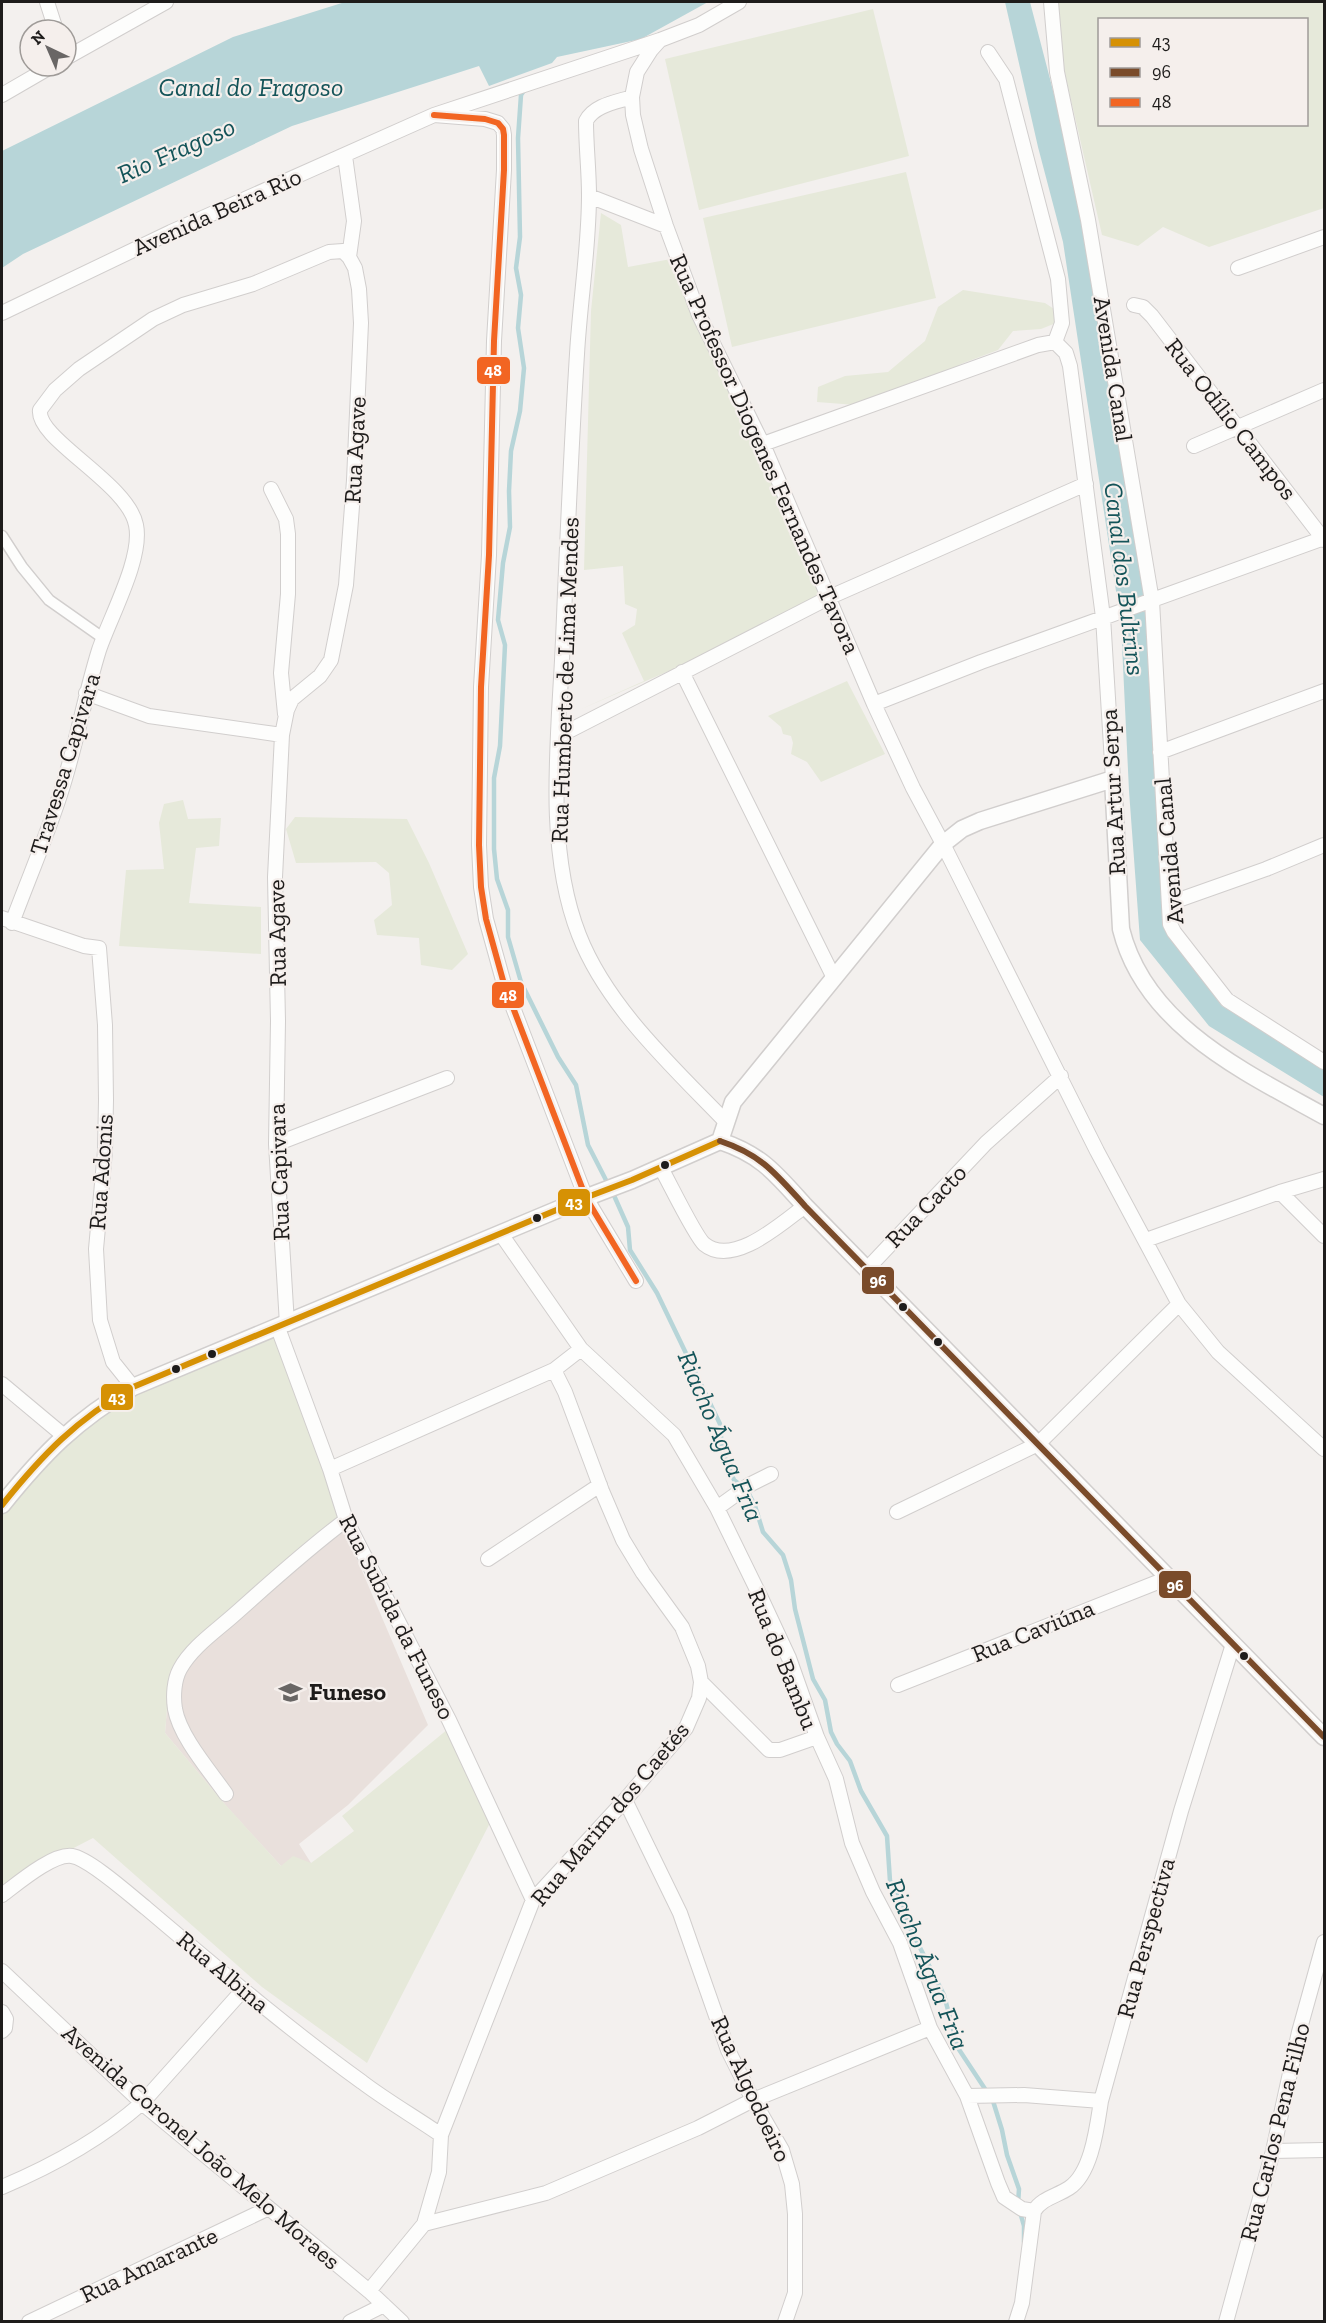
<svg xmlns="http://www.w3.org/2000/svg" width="1326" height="2323" viewBox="0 0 1326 2323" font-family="'Zilla Slab',serif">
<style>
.built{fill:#e9e0dc}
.green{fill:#e6e9da;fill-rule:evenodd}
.water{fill:#b7d5d8}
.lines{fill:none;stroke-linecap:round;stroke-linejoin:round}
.stream{stroke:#b7d5d8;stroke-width:4.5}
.pedestrian-casing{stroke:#d1cecd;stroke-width:13}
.minor-casing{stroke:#d1cecd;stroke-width:16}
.tertiary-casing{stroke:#d1cecd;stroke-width:19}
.pedestrian{stroke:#fdfdfc;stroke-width:10}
.minor{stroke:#fdfdfc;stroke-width:14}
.tertiary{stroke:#fdfdfc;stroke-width:16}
.bus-1-casing{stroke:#f5efec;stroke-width:10}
.bus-2-casing{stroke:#f5efec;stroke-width:10}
.bus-3-casing{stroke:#f5efec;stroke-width:10}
.bus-1{stroke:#d69104;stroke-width:6}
.bus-2{stroke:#7a4b2a;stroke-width:6}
.bus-3{stroke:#f26522;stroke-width:6}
.bus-dot{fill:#1e1c1b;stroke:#f5efec;stroke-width:2}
.labels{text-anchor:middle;stroke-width:4.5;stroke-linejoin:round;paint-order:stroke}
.street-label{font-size:24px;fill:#1e1c1b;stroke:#f5efec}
.poi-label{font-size:24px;font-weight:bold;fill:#1e1c1b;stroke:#f5efec;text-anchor:start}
.water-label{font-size:26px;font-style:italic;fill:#145459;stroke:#f5efec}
.line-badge{stroke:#f5efec;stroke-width:2}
.badge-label{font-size:16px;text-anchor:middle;font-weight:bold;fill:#fff}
</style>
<rect width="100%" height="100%" fill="#f3f0ee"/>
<path class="built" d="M 339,1517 L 428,1725 L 348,1805 L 299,1844 L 311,1863 L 281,1866 L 228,1808 L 165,1733 L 170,1671 Z"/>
<path class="green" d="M 1058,2 L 1324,2 L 1324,208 L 1209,247 L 1163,227 L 1138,246 L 1102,235 L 1052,17 ZM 1100,20 L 1306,20 L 1306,124 L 1100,124 Z
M 873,9 L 909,156 L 699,210 L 665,59 Z
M 906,172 L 936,298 L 732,347 L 703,218 Z
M 601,213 L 621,225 L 628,267 L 671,259 L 694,319 L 830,597 L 775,625 L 579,710 L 644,681 L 622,633 L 635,625 L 637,609 L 625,604 L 623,566 L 584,570 L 591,311 Z
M 963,290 L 1045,303 L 1054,309 L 1056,323 L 1041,329 L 1013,331 L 998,350 L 961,364 L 918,388 L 869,406 L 817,402 L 818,387 L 845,376 L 888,372 L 925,341 L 938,307 Z
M 847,681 L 885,754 L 821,782 L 807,762 L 791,754 L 793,743 L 791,736 L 783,734 L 781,727 L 768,716 Z
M 183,800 L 188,819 L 221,818 L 219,846 L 196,848 L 189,903 L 261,907 L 261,954 L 119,946 L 126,870 L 164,869 L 159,823 L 164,804 Z
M 295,817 L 407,819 L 429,863 L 468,954 L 452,970 L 421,965 L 419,938 L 377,935 L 374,920 L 392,905 L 389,873 L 376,862 L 296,863 L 286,829 Z
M 274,1334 L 345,1512 L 170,1671 L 165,1733 L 223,1802 L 281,1866 L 293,1856 L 311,1863 L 354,1831 L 342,1816 L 448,1729 L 492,1819 L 367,2063 L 262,1987 L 93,1838 L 2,1885 L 2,1508 L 86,1417 Z"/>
<path class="water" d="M 345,2 L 708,2 L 641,39 L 557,57 L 552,63 L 489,86 L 479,66 L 292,126 L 23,254 L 2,268 L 2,151 L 233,37 Z
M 1005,2 L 1030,2 L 1082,202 L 1116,409 L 1147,615 L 1154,768 L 1166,931 L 1222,1006 L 1324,1067 L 1324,1097 L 1209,1026 L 1140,940 L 1129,791 L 1121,624 L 1063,242 L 1038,147 Z"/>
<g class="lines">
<path class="stream" d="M 525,89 L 521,95 L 518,138 L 520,237 L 516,268 L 521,295 L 518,328 L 524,368 L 520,411 L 511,451 L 509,491 L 510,527 L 503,563 L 498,620 L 505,645 L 500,746 L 494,778 L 494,849 L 497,879 L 508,910 L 508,937 L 521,982 L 558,1057 L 576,1085 L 588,1145 L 608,1184
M 612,1191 L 628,1227 L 630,1250 L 657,1293 L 720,1424 L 722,1450 L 734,1480 L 747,1490 L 755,1506 L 763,1532 L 783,1555 L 791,1580 L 795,1609 L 813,1679 L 825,1700 L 831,1732 L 837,1744 L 850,1761 L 861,1791 L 887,1836 L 890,1881 L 902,1900 L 908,1924 L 944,1995 L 958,2048 L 993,2101 L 1002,2130 L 1007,2155 L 1019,2189 L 1018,2204
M 1020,2212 L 1024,2226 L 1024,2242"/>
<defs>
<path id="pedestrian" d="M 2,536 L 22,567 L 49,600 L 103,638"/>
<path id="minor" d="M 47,2 L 56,30
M 1051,2 L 1057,72 L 1088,220 L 1152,601 L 1170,924 L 1174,932 L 1227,1000 L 1324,1062
M 660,40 L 651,50 L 637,72 L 632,97 L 633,115 L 641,149 L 666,226 L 699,315 L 765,449 L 874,704 L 913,788 L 943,844 L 1097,1151 L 1179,1304 L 1218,1352 L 1324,1449
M 988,52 L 1006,79 L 1058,279 L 1062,323 L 1055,342
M 66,58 L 166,2
M 2,95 L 52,66
M 632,97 C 617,102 594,105 586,121 C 586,146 589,170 589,195 C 589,248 580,301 577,354 C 571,449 567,545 563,640 C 559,735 544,846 579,935 C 607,1007 673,1067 726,1122
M 434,115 L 485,119 L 498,123 L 503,129 L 504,135 L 504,170 L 494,341 L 489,555 L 481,687 L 479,845 L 481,887 L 486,919 L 504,984 L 586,1198 L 636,1281
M 345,156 L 354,221 L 349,257
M 589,196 L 666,226
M 1238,268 L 1324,237
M 1134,305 L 1143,307 L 1152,316 L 1324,540
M 2,313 L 171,232 L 434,115 L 660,40 L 699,25 L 739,2
M 1055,342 L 1066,353 L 1070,366 L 1103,617 L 1113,779
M 763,444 L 1038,345 L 1055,342
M 1194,446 L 1324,390
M 271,489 L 286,519 L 288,534 L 288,594 L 281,673 L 285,714
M 682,672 L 834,978
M 86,693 L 149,716 L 282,735
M 874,704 L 981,662 L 1324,538
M 559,736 L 830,597 L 1086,484
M 1160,752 L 1324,691
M 1170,903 L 1266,869 L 1324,845
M 2,918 L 84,946 L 99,948 L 105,1025 L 106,1100 L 105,1151 L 96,1249 L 100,1320 L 113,1362 L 133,1387
M 12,923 C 28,880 46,838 60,795 C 76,747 84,698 99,650 C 110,617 143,558 136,525 C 128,483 36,439 40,410 L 55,390 L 79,369 L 153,319 L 183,305 L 253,284 L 329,252 L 343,251 L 349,257 L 355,268 L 359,289 L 361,323 L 354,480 L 346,585 L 331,660 L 320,676 L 292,699 L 287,710 L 282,735 L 275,877 L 278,1021 L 276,1144 L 287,1324
M 276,1144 L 447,1078
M 661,1168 C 669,1182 695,1236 704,1244 C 733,1268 782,1223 805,1206
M 1280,1192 L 1324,1236
M 501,1234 L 581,1349 L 674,1435 L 717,1508 L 762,1600 L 789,1658 L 817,1737 L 780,1750 L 769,1750 L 701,1682
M 1146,1240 L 1280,1192 L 1324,1179
M 867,1269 L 986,1143 L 1061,1076
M 278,1328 L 330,1469 L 346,1520 L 449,1720 L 533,1900
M 2,1384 L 63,1435
M 330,1469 L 554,1370
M 717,1508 L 749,1485 L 771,1474
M 897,1512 L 1038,1444 L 1179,1304
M 488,1559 L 600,1485
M 898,1685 L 1168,1578
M 817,1737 L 836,1779 L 852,1843 L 873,1892 L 900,1943 L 930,2028 L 967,2096 L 998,2183 L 1004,2197 L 1022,2209 L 1034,2211
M 226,1794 C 210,1771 180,1737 175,1709 C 173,1696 174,1680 180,1669 C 192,1647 216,1631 235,1614 C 271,1582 307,1549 346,1520
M 625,1800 L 680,1913 L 728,2050 L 753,2100 L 782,2150 L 792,2184 L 795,2214 L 795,2293 L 785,2322
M 2,1895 C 17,1884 53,1853 72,1856 C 90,1859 131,1896 146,1908 C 217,1968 287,2028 362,2082 C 387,2101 415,2117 441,2135
M 2,1971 L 142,2103 L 369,2291 L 402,2322
M 2,2012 L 6,2019 L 5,2028 L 2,2031
M 967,2096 L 1024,2095 L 1101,2101
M 1273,2151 L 1324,2150
M 2,2187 C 52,2166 101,2139 142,2103 L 243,1990
M 1034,2211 C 1042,2198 1057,2196 1069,2188 C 1092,2173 1097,2126 1101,2101 L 1181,1811 L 1233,1644
M 424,2224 L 546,2193 L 698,2128 L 753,2100 L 930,2028
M 369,2291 L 424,2224 L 439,2172 L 441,2135 L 533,1900 L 625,1800 L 686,1728 L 699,1698 L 701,1682 L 698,1666 L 682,1627 L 643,1573 L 623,1540 L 602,1491 L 565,1392 L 554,1370 L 581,1349
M 29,2322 L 269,2208
M 350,2322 L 384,2305
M 1016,2322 L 1022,2303 L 1034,2211
M 1226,2322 L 1273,2151 L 1299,2032 L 1324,1942"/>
<path id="tertiary" d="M 720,1141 L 733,1102 L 943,844 L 962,829 L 980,821 L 1113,779 L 1121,929 C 1145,1026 1245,1072 1324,1116
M 720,1141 C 762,1155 776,1174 805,1206 L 1324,1737
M 2,1505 C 43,1454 76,1420 133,1387 L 590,1196 L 632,1180 L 720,1141"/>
</defs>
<use href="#pedestrian" class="pedestrian-casing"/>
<use href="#minor" class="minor-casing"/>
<use href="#tertiary" class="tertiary-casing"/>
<use href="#pedestrian" class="pedestrian"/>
<use href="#minor" class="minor"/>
<use href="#tertiary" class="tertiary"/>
<defs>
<path id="bus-1" d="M 2,1505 C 43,1454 76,1420 133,1387 L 590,1196 L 632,1180 L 720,1141"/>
<path id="bus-2" d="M 720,1141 C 762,1155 776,1174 805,1206 L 1324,1737"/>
<path id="bus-3" d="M 434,115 L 485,119 L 498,123 L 503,129 L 504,135 L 504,170 L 494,341 L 489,555 L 481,687 L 479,845 L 481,887 L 486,919 L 504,984 L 586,1198 L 636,1281"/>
</defs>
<use href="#bus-1" class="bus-1-casing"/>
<use href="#bus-2" class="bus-2-casing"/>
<use href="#bus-3" class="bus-3-casing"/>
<use href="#bus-1" class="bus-1"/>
<use href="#bus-2" class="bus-2"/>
<use href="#bus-3" class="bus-3"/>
</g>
<defs>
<symbol id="university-bare" viewBox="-9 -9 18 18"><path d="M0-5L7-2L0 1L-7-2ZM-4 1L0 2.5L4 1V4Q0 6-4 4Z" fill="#696665" stroke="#f5efec" stroke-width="2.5" paint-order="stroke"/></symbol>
</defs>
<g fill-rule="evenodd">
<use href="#university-bare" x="274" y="1676" width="33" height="33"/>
</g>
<g class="bus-dot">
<circle cx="665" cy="1165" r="5"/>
<circle cx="537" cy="1218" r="5"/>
<circle cx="903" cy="1307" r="5"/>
<circle cx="938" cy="1342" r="5"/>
<circle cx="212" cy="1354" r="5"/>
<circle cx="176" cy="1369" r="5"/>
<circle cx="1244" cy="1656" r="5"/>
</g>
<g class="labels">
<g class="street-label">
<text transform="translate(217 212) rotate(-24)" y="8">Avenida Beira Rio</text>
<text transform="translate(1113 369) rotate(81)" y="8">Avenida Canal</text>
<text transform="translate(1231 419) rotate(52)" y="8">Rua Odílio Campos</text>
<text transform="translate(355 450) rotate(-87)" y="8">Rua Agave</text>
<text transform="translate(765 454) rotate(66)" y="8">Rua Professor Diogenes Fernandes Tavora</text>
<text transform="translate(565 680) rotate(-88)" y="8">Rua Humberto de Lima Mendes</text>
<text transform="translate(65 764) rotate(-73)" y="8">Travessa Capivara</text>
<text transform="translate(1113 792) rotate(-93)" y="8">Rua Artur Serpa</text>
<text transform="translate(1169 851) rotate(-95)" y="8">Avenida Canal</text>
<text transform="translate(277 933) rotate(-91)" y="8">Rua Agave</text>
<text transform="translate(101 1172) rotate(-86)" y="8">Rua Adonis</text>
<text transform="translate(279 1172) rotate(-92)" y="8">Rua Capivara</text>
<text transform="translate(926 1206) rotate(-46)" y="8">Rua Cacto</text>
<text transform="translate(397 1617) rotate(63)" y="8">Rua Subida da Funeso</text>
<text transform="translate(1033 1631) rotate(-22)" y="8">Rua Caviúna</text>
<text transform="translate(783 1659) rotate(68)" y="8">Rua do Bambu</text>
<text transform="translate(610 1814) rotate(-50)" y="8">Rua Marim dos Caetés</text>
<text transform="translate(1146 1938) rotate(-75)" y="8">Rua Perspectiva</text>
<text transform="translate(223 1972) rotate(40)" y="8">Rua Albina</text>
<text transform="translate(751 2089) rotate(65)" y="8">Rua Algodoeiro</text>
<text transform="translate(1275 2132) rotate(-76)" y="8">Rua Carlos Pena Filho</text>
<text transform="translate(201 2147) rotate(41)" y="8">Avenida Coronel João Melo Moraes</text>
<text transform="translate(149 2265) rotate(-25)" y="8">Rua Amarante</text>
</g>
<g class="poi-label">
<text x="309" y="1700">Funeso</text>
</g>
<g class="water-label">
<text x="251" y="96">Canal do Fragoso</text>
<text transform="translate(176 150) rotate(-24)" y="9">Rio Fragoso</text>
<text transform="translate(1125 579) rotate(83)" y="9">Canal dos Bultrins</text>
<text transform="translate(721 1436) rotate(67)" y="9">Riacho Água Fria</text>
<text transform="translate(928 1964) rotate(68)" y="9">Riacho Água Fria</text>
</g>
</g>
<g class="line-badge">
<rect x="476" y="356" width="35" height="29" rx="6" fill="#f26522"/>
<rect x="491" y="981" width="34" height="28" rx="6" fill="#f26522"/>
<rect x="557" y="1188" width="34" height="29" rx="6" fill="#d69104"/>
<rect x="861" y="1266" width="34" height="29" rx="6" fill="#7a4b2a"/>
<rect x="100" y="1383" width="34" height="28" rx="6" fill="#d69104"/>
<rect x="1158" y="1570" width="34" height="29" rx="6" fill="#7a4b2a"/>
</g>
<g class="badge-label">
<text x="493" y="376">48</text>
<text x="508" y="1001">48</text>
<text x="574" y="1208">43</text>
<text x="878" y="1286">96</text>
<text x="117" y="1403">43</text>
<text x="1175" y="1591">96</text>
</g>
<rect width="1326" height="2323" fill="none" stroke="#1e1c1b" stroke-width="6"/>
<rect x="1098" y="18" width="210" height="108" fill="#f5efec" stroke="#9f9b98" stroke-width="1.5"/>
<rect x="1110" y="38" width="30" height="9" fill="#d69104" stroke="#9f9b98" stroke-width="1.5"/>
<text x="1152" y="48" font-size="18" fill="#1e1c1b">43</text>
<rect x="1110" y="68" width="30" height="9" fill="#7a4b2a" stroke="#9f9b98" stroke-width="1.5"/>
<text x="1152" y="78" font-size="18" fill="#1e1c1b">96</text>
<rect x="1110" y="98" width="30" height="9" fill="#f26522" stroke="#9f9b98" stroke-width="1.5"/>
<text x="1152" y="108" font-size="18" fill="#1e1c1b">48</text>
<g transform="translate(48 48) rotate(316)"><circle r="28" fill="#f5efec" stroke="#9f9b98" stroke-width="1.5"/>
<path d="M0-4.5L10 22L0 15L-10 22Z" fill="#696665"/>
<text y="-9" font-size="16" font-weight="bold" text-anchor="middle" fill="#1e1c1b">N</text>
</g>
</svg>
